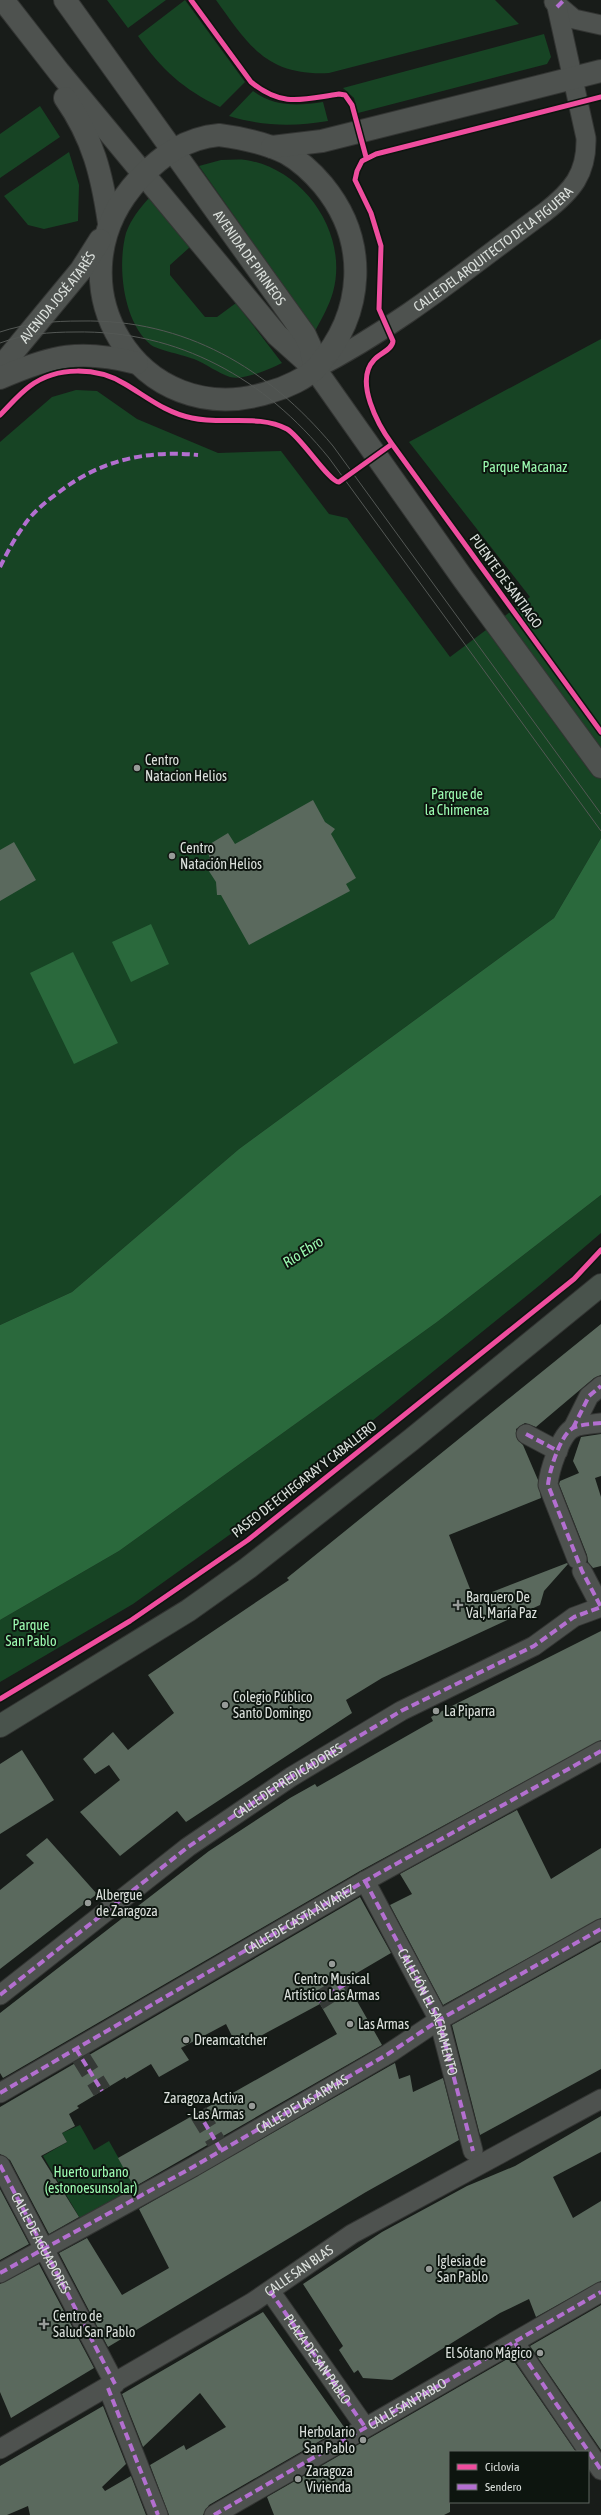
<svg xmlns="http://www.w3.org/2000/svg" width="601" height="2515" viewBox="0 0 601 2515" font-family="'Asap Condensed',sans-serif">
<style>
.green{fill:#174424}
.water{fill:#2a693c}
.building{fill:#5a695d}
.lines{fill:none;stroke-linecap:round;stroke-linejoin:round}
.street-tunnel{stroke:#353936;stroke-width:19;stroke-dasharray:19 10;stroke-linecap:butt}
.street-casing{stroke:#333533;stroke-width:21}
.secondary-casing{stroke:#333533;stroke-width:24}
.primary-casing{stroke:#333533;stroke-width:24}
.street{stroke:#4e524f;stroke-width:19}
.secondary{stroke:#4e524f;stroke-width:22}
.primary{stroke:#49534c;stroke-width:22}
.tram{stroke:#545855;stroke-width:1}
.quiet{stroke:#b36fd0;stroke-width:4;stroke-dasharray:8 4;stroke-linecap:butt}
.cycleway-casing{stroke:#0d150f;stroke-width:8}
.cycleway{stroke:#ef4d9e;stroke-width:5}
.poi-dot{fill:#979b98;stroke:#0d150f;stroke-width:1.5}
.labels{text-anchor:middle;stroke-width:4;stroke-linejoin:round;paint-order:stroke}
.street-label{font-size:14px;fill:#dbe0dc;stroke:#0d150f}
.park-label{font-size:14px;fill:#9cfbb1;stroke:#0d150f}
.poi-label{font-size:14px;fill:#dbe0dc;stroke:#0d150f;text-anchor:start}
.water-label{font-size:15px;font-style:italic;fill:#9af9b0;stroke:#0d150f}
</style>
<rect width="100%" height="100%" fill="#181c19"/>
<path class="green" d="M 107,0 L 166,0 L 128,28 Z
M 185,0 L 245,82 L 220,107 C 183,89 162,70 138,36 Z
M 216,0 L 495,0 L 519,24 L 329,73 C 267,76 249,46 216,0 Z
M 544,34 L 551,57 L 547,64 L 358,113 L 354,98 L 343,88 Z
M 253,91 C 274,107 298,106 323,102 L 328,121 C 293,127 262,126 229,116 Z
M 40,106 L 60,137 L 0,178 L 0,134 Z
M 69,152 L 79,185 L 78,221 L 44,229 L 28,225 L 4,196 Z
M 221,160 C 229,160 238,159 246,160 C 304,169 349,234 333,292 C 329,306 322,318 315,331 L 199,166 Z
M 149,198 L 190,247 L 170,265 L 170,275 L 205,317 L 217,317 L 236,303 L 282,363 C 270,369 243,381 230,377 C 218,373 206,364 194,359 C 186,356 156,349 151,345 C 123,322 117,266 126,233 C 131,219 140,208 149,198 Z
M 601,339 L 601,838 L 554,918 L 239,1149 L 72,1292 L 0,1325 L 0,442 L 52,397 L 76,390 L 97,391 L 137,419 L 218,453 L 281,451 L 329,514 L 347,518 L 450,657 L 530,597 L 409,442 Z
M 601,1195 L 601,1233 L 540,1285 L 246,1523 L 133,1604 L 0,1682 L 0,1620 L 119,1551 L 437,1322 Z
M 80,2125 L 94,2150 L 109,2141 L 136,2189 L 81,2220 L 43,2156 L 67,2142 L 62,2133 Z"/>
<path class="water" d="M 601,838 L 601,1195 L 437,1322 L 119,1551 L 0,1620 L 0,1325 L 72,1292 L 239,1149 L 554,918 Z
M 151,924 L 169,964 L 131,982 L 112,942 Z
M 73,952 L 118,1043 L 74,1064 L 30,973 Z"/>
<path class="building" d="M 313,800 L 325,822 L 335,829 L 331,834 L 356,878 L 346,884 L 350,891 L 249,945 L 221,895 L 217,895 L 216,882 L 203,862 L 210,858 L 205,847 L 228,833 L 235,844 Z
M 14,842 L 36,880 L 0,901 L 0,850 Z
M 601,1324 L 601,1375 L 594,1378 L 536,1427 L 525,1423 L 516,1429 L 517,1439 L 523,1445 L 538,1480 L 541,1498 L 449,1535 L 474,1599 L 567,1563 L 568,1564 L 544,1591 L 540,1605 L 382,1678 L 346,1700 L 352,1713 L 186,1822 L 177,1811 L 120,1856 L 80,1812 L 120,1780 L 109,1765 L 95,1774 L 83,1759 L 113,1732 L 128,1750 L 174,1713 L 148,1675 L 289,1580 L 287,1578 Z
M 601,1434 L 601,1476 L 595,1478 L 601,1497 L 601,1566 L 593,1568 L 588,1562 L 587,1555 L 559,1484 L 560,1481 L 579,1473 L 573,1461 L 581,1437 Z
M 601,1631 L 601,1740 L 360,1871 L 3,2078 L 0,2073 L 0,2013 L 209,1851 L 290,1798 L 315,1784 L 317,1787 L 433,1721 L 431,1717 L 444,1710 Z
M 22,1750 L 54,1800 L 0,1834 L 0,1764 Z
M 517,1810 L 551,1879 L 601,1848 L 601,1918 L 443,2005 L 390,1905 L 412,1894 L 400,1874 Z
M 47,1838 L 97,1894 L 0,1969 L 0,1890 L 34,1863 L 26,1855 Z
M 360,1897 L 391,1953 L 345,1980 L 382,2045 L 134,2187 L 118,2158 L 337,2034 L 320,2004 L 238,2048 L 226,2024 L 181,2048 L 189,2060 L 159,2077 L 151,2064 L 126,2079 L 125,2077 L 77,2106 L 79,2108 L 69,2114 L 75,2126 L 62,2133 L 67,2142 L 41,2156 L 79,2217 L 49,2234 L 10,2160 L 0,2154 L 0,2107 Z
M 601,1942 L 601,2069 L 480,2135 L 452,2025 Z
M 395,2063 L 399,2079 L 410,2075 L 413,2092 L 443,2078 L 459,2140 L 366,2192 L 108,2347 L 59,2253 L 87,2238 L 122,2295 L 169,2268 L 139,2209 Z
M 601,2116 L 601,2152 L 553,2177 L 573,2218 L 601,2201 L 601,2281 L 536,2317 L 529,2299 L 500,2313 L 392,2380 L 363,2378 L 358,2370 L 354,2373 L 339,2350 L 343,2346 L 303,2284 L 382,2232 L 467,2186 L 515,2166 Z
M 0,2189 L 29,2244 L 0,2260 Z
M 39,2264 L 94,2368 L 11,2418 L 0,2392 L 0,2284 Z
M 601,2305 L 601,2450 L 530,2346 Z
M 263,2312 L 344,2427 L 209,2505 L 203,2515 L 169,2515 L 150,2465 L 184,2445 L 186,2450 L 226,2427 L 200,2393 L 143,2447 L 122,2394 Z
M 511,2357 L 576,2452 L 450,2452 L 450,2512 L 444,2515 L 274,2515 L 267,2497 Z
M 103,2406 L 126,2464 L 102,2487 L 105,2491 L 131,2476 L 146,2515 L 30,2515 L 28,2506 L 7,2515 L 0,2515 L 0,2466 Z"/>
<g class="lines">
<path class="street-tunnel" d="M 318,2001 L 347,1983
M 80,2056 L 102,2091
M 198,2112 L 217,2143"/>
<defs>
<g id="street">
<path d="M 554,2 L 574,19 L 601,25"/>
<path id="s1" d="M 315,369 C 398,327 470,267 545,212 C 572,191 587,174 586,138 L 557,7"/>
<path d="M 573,1428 L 589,1396 L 601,1386"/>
<path d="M 526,1434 L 558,1451"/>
<path d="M 577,1559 L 548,1485 C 549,1472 560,1435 573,1428 C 581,1424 593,1424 601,1423"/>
<path d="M 582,1571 L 601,1607"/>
<path d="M 365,1881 L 439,2020 L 473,2151"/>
<path id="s2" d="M 0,1995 L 188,1847 L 291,1777 L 401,1711 L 534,1646 L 574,1617 L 601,1607"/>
<path d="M 0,2093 L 365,1881 L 601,1751"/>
<path d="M 0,2165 L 115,2384"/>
<path id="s3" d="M 0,2273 L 193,2167 L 388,2054 L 439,2020 L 601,1929"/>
<path id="s4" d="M 270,2291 L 365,2427"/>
<path d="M 515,2343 L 601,2470"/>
<path d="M 108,2388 L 158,2515"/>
<path id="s5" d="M 0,2449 L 253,2302 L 352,2234 L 601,2099"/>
<path id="s6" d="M 214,2515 L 601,2292"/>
</g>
<g id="secondary">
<path d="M 3,0 L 59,72 L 277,335 L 315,369 L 464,580 L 601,767"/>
<path id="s7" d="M 65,0 L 305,335 L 310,346 L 315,369"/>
<path d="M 65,98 C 93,138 102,175 109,223"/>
<path d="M 219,135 C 242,138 265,143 286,153 C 300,161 312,172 323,185 C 369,241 365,313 317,367 C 307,378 285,388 270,392 C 138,435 45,280 139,179 C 162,155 186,138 219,135 Z"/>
<path d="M 272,147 L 322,141 L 601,71"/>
<path id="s8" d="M 0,368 L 81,270 L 100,240"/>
<path d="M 0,378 C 53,355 80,349 137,363"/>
</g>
<path id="primary" d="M 0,1726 L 189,1610 L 248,1568 L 411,1440 L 601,1285"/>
</defs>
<use href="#street" class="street-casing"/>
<use href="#secondary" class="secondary-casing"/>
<use href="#primary" class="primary-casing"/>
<use href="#street" class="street"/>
<use href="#secondary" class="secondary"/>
<use href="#primary" class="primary"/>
<path class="tram" d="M 0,332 C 27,323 53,321 81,321 C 185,319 268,368 333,446 L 601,814
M 0,343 C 24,334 50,332 75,332 C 179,330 265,379 329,458 L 601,831"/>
<g class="quiet">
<path d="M 557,7 L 564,0"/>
<path d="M 0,567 C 7,553 14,539 23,527 C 31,514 45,502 58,493 C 100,460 146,450 198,455"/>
<path d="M 601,1423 C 593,1424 581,1424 573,1428 C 560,1435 549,1472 548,1485 L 582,1571 L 601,1607"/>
<path d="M 573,1428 L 589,1396 L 601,1386"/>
<path d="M 526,1434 L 558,1451"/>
<path id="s9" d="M 365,1881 L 439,2020 L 473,2151"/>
<path d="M 0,1995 L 188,1847 L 291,1777 L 401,1711 L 534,1646 L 574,1617 L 601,1607"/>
<path d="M 318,2001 L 347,1983"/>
<path d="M 76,2049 L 102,2091"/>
<path id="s10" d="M 0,2093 L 365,1881 L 601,1751"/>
<path d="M 198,2112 L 221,2150"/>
<path id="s11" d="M 0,2165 L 115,2384"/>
<path d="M 0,2273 L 193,2167 L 388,2054 L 439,2020 L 601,1929"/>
<path d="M 270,2291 L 365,2427"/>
<path d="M 515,2343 L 601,2470"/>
<path d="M 108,2388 L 158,2515"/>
<path d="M 214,2515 L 601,2292"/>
</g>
<defs>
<path id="cycleway" d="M 191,0 L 251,82 C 283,108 303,99 339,94 L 345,95 L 352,105 L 366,157
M 0,415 C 10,405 19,394 30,386 C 57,366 97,367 125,384 C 147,397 166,413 192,418 C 223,425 259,414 287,429 C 301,437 330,483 339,482 L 392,444 C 378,425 354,381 374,360 C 379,354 393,349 393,341 L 379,309 L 381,246 L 371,213 L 355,180 L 357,171 L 362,161 L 376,154 L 601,97
M 392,444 L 601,732
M 0,1699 L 130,1621 L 248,1540 L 574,1279 L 601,1250"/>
</defs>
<use href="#cycleway" class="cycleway-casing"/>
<use href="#cycleway" class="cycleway"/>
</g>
<g class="poi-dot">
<circle cx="137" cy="768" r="4"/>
<circle cx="172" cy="856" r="4"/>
<path d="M456 1599h4v4h4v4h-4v4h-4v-4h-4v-4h4z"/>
<circle cx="225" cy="1705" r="4"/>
<circle cx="436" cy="1711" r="4"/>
<circle cx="88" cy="1903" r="4"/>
<circle cx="332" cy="1964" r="4"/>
<circle cx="350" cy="2024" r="4"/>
<circle cx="186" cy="2040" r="4"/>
<circle cx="252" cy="2106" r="4"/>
<circle cx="429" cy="2269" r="4"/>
<path d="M42 2318h4v4h4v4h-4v4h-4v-4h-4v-4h4z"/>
<circle cx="540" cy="2353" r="4"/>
<circle cx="363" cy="2440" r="4"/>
<circle cx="298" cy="2479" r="4"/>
</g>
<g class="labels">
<g class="street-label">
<text dy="5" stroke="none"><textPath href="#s1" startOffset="215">CALLE DEL ARQUITECTO DE LA FIGUERA</textPath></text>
<text dy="5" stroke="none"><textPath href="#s7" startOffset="317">AVENIDA DE PIRINEOS</textPath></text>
<text dy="5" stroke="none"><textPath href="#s8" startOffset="91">AVENIDA JOSÉ ATARÉS</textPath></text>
<text transform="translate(506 581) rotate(54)" y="5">PUENTE DE SANTIAGO</text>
<text transform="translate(304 1479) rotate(-38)" y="5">PASEO DE ECHEGARAY Y CABALLERO</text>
<text dy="5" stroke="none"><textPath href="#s2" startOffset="359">CALLE DE PREDICADORES</textPath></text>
<text dy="5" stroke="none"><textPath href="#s10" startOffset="346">CALLE DE CASTA ÁLVAREZ</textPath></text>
<text dy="5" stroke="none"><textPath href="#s9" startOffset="146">CALLEJÓN EL SACRAMENTO</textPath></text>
<text dy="5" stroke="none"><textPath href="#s3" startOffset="346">CALLE DE LAS ARMAS</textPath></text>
<text dy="5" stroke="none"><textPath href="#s11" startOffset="88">CALLE DE AGUADORES</textPath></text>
<text dy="5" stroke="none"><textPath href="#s5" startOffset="348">CALLE SAN BLAS</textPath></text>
<text dy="5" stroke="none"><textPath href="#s4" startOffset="83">PLAZA DE SAN PABLO</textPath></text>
<text dy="5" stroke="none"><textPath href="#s6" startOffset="223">CALLE SAN PABLO</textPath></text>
</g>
<g class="park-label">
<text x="525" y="472">Parque Macanaz</text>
<text x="457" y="799">Parque de<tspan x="457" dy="16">la Chimenea</tspan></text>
<text x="31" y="1630">Parque<tspan x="31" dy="16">San Pablo</tspan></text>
<text x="91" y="2177">Huerto urbano<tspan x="91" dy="16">(estonoesunsolar)</tspan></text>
</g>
<g class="poi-label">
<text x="145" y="765">Centro<tspan x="145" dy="16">Natacion Helios</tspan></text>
<text x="180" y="853">Centro<tspan x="180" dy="16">Natación Helios</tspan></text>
<text x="466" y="1602">Barquero De<tspan x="466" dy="16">Val, María Paz</tspan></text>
<text x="233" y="1702">Colegio Público<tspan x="233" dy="16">Santo Domingo</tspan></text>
<text x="444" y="1716">La Piparra</text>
<text x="96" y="1900">Albergue<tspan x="96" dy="16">de Zaragoza</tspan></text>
<text x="332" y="1984" text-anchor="middle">Centro Musical<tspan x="332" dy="16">Artístico Las Armas</tspan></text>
<text x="358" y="2029">Las Armas</text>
<text x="194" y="2045">Dreamcatcher</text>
<text x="244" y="2103" text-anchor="end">Zaragoza Activa<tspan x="244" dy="16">- Las Armas</tspan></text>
<text x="437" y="2266">Iglesia de<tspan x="437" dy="16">San Pablo</tspan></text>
<text x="53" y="2321">Centro de<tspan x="53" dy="16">Salud San Pablo</tspan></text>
<text x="532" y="2358" text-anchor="end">El Sótano Mágico</text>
<text x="355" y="2437" text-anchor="end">Herbolario<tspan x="355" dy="16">San Pablo</tspan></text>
<text x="306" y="2476">Zaragoza<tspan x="306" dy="16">Vivienda</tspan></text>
</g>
<g class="water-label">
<text transform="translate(303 1252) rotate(-33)" y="5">Río Ebro</text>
</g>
</g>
<rect x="449" y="2451" width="140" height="52" fill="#0d150f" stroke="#5f6661"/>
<rect x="457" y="2464" width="20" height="6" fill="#ef4d9e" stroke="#5f6661"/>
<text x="485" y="2471" font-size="12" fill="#dbe0dc">Ciclovía</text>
<rect x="457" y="2484" width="20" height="6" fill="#b36fd0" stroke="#5f6661"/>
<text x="485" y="2491" font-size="12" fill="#dbe0dc">Sendero</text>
</svg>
